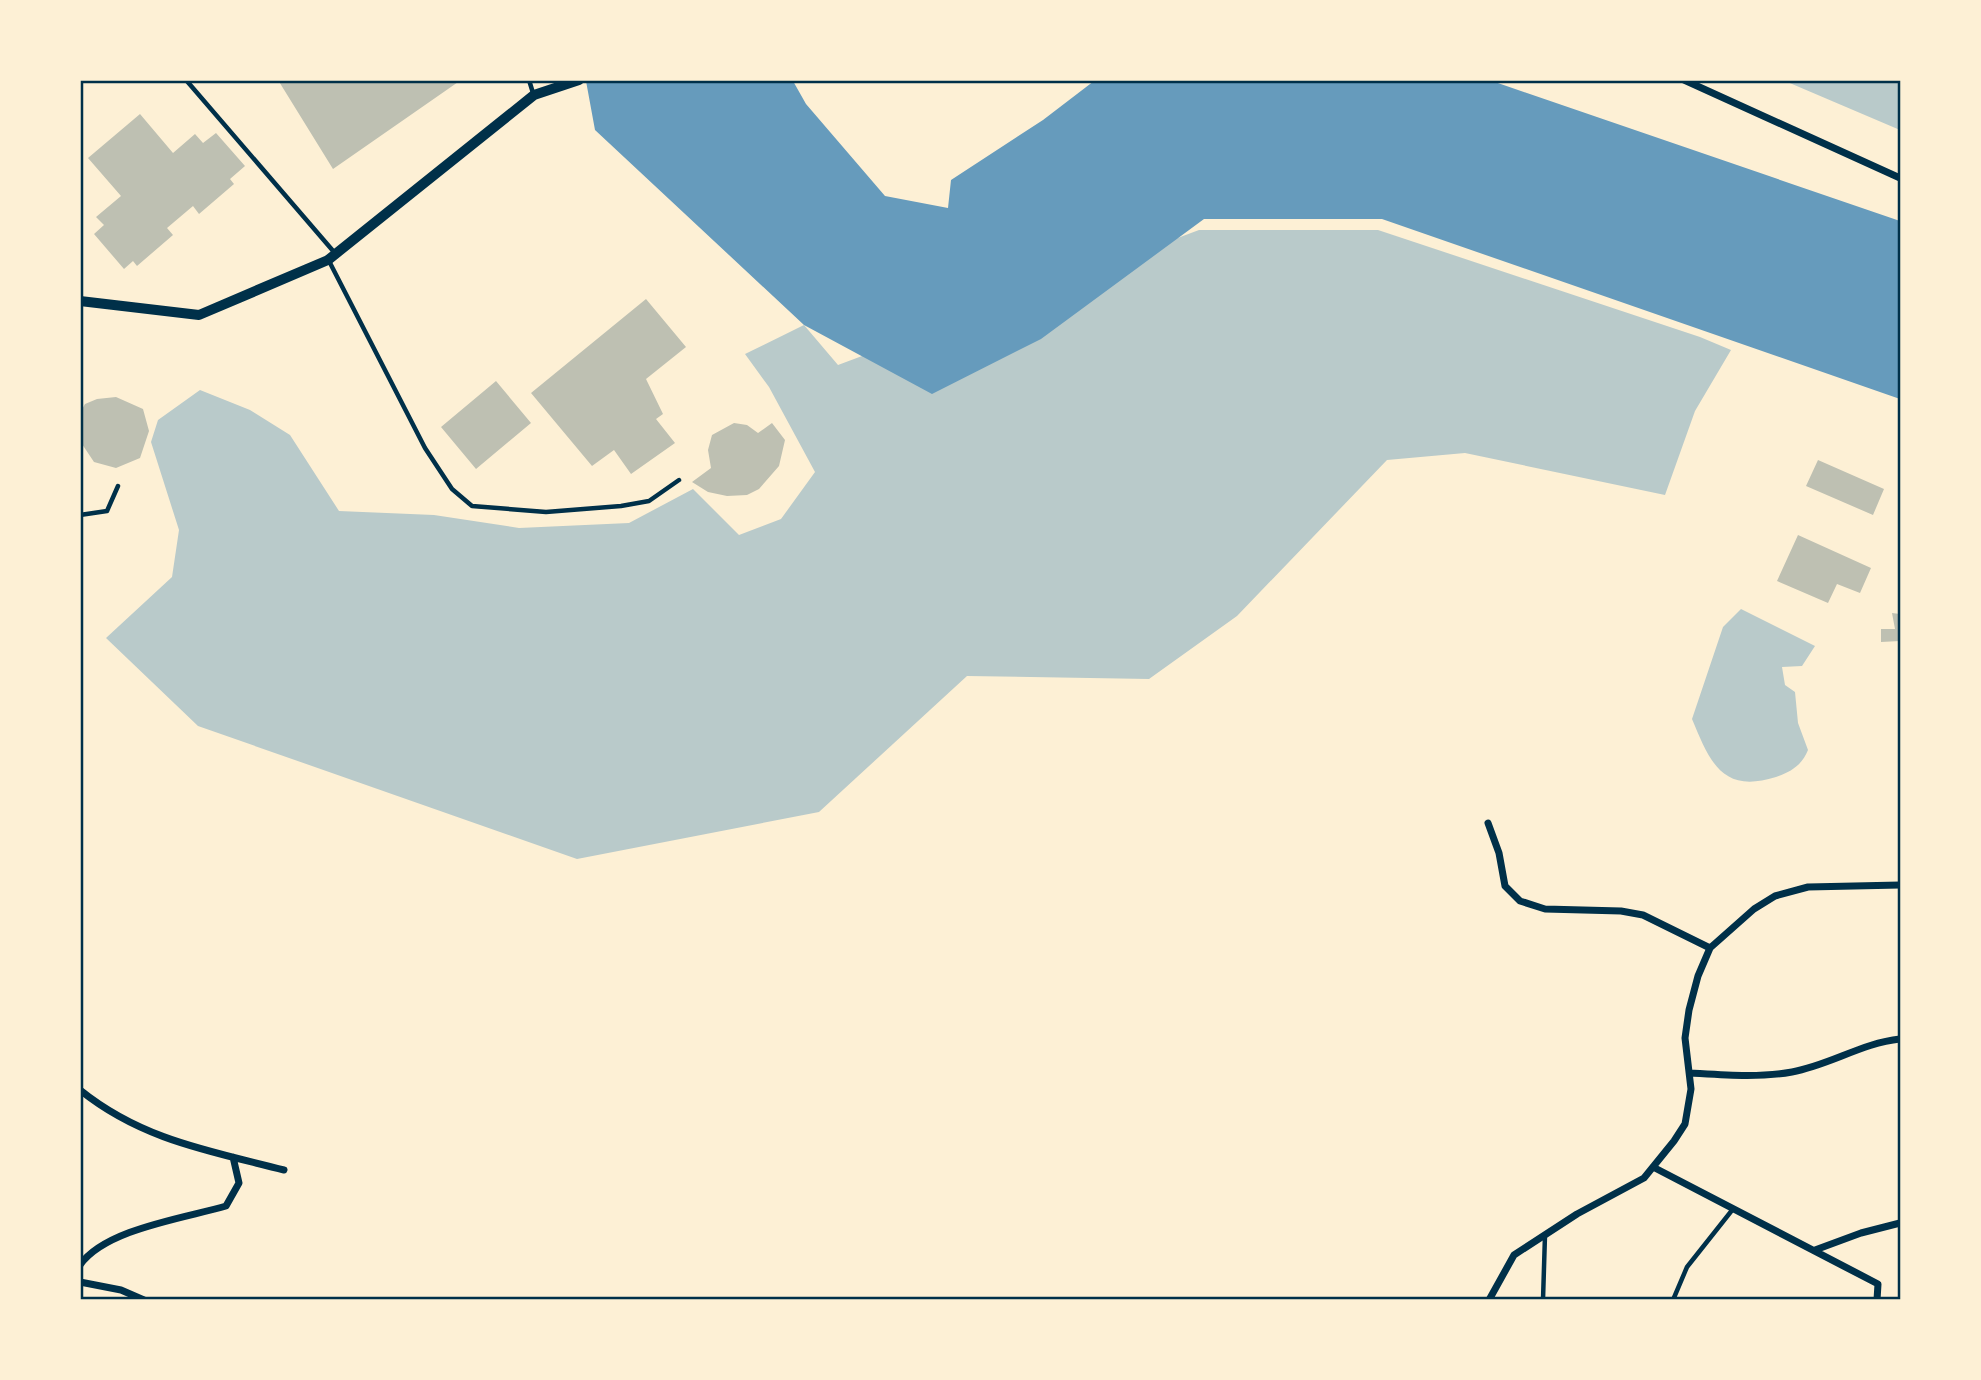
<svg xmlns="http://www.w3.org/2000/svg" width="1981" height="1380" viewBox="0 0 1981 1380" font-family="'PT Sans Narrow',sans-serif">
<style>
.green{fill:#b9caca}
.water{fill:#669bbc}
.building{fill:#bec0b2}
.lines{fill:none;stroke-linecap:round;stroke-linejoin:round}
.service{stroke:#003049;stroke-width:4.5}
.minor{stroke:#003049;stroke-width:7}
.tertiary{stroke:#003049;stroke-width:10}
.neatline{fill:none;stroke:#003049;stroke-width:2.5}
</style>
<rect width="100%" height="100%" fill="#fdf0d5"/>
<path class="green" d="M 1785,81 L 1900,81 L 1900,130 Z
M 1199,230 L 1378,230 L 1700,337 L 1731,350 L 1695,411 L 1665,495 L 1465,453 L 1387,460 L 1237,616 L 1149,679 L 967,676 L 819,812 L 577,859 L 198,726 L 106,638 L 172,577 L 179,530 L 151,442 L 158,420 L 200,390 L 250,410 L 290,435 L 339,511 L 434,515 L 519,528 L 629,523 L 693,489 L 739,535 L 781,519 L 815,472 L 769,387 L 745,354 L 804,325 L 838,365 Z
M 1741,609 L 1815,646 L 1802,666 L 1782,667 L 1785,685 L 1795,692 L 1798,723 L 1808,750 C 1802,765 1791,772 1776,777 C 1722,794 1710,762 1692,719 L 1723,627 Z"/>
<path class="water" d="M 586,81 L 793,81 L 806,104 L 885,196 L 948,208 L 951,180 L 1043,120 L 1094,81 L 1492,81 L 1900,221 L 1900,399 L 1382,219 L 1204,219 L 1041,339 L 932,394 L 804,325 L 595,130 Z"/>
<path class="building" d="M 278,80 L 461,80 L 333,169 Z
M 140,114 L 173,153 L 195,134 L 203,143 L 216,133 L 245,166 L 230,179 L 234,184 L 199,214 L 193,206 L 167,228 L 173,235 L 137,266 L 133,261 L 124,269 L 94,234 L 104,225 L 96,217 L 121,196 L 88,158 Z
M 646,299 L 686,347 L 646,379 L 663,414 L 656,419 L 675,443 L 631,474 L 614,450 L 592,466 L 531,393 Z
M 496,381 L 531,423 L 476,469 L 441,427 Z
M 116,397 L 143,409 L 149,431 L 140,458 L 116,468 L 94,462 L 80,441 L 80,413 L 85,404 L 97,399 Z
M 734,423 L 747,425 L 758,433 L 772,423 L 785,440 L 779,466 L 759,489 L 747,495 L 727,496 L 708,492 L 692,482 L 711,468 L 708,450 L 712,435 Z
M 1818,460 L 1884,489 L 1873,515 L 1806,486 Z
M 1798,535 L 1871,568 L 1860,593 L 1837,584 L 1828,603 L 1777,581 Z
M 1892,613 L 1900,614 L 1900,641 L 1881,642 L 1881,629 L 1895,629 Z"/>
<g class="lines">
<path class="service" d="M 186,80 L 334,252
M 529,80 L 533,93
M 329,261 L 425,448 L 452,489 L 472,506 L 546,512 L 621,506 L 649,501 L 679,480
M 80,515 L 107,511 L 118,486
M 1543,1300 L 1545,1235
M 1673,1300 L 1687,1267 L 1733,1209"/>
<path class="minor" d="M 1684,80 L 1900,178
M 1488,823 L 1499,853 L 1505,886 L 1520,901 L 1545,909 L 1621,911 L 1643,915 L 1710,948
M 1690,1073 C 1724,1075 1759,1078 1792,1072 C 1830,1065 1862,1043 1900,1039
M 80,1090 C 142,1140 210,1151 284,1170
M 1653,1167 L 1878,1284 L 1877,1300
M 1815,1250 L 1861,1233 L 1900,1223
M 80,1265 C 105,1229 185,1218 226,1206 L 239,1183 L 233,1157
M 80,1282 L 121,1290 L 144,1300
M 1489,1300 L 1514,1255 L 1577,1214 L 1644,1178 L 1674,1141 L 1685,1124 L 1691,1089 L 1685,1038 L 1689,1010 L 1698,976 L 1710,948 L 1754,909 L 1775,896 L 1808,887 L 1900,885"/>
<path class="tertiary" d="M 80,301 L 199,315 L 328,260 L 534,95 L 579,80"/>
</g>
<rect width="1981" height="1380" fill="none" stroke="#fdf0d5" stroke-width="164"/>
<rect x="82" y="82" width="1817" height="1216" class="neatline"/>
</svg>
